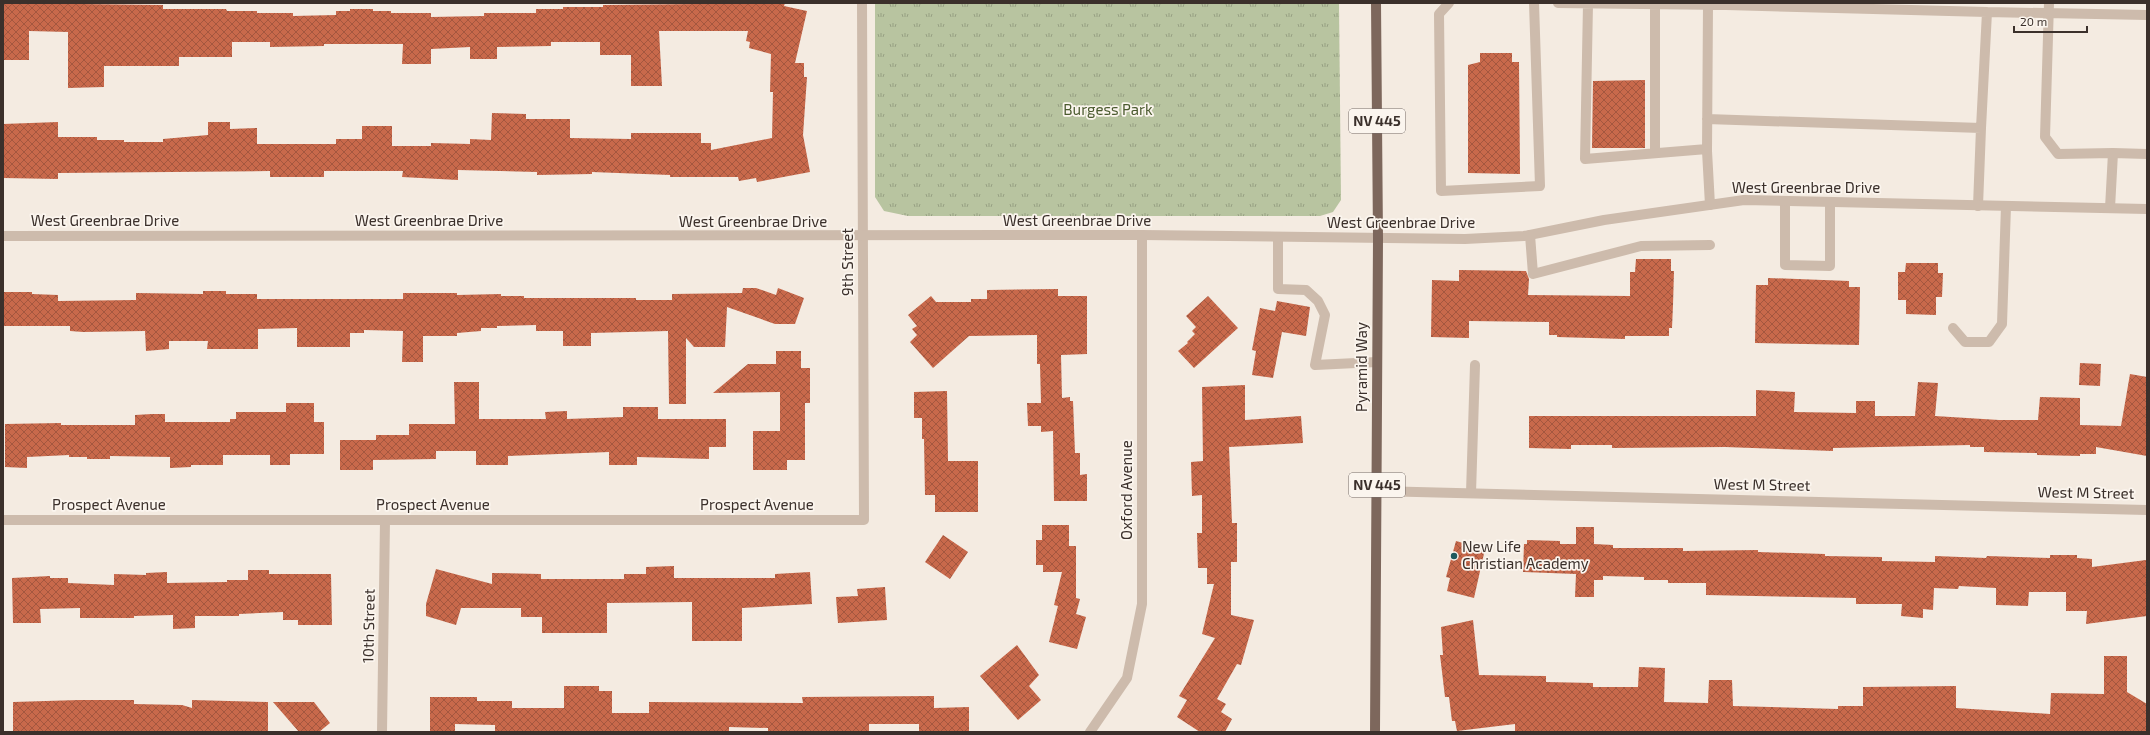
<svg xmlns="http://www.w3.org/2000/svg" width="2150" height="735" viewBox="0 0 2150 735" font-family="'Exo 2',sans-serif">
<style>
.park{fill:url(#park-tufts)}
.building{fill:url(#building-cross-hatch)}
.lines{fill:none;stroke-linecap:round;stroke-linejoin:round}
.service{stroke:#cdbbac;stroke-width:10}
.minor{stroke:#cdbbac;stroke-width:10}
.tertiary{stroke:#cdbbac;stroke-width:10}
.primary{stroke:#7d675c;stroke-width:10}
.poi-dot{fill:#1f5a5e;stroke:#fbf5ee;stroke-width:1.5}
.labels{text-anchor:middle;stroke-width:3.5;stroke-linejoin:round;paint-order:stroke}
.shield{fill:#fbf5ee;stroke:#756b66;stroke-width:1}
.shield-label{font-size:14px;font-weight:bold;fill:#3b302b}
.park-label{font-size:15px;fill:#4a5a2e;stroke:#fbf5ee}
.street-label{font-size:15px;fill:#3b302b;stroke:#fbf5ee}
.poi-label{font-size:15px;fill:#3b302b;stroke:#fbf5ee;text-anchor:start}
</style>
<defs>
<pattern id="park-tufts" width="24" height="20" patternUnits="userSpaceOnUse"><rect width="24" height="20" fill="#b8c4a0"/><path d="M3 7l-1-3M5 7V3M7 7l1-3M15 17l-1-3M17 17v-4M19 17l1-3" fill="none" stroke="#97a083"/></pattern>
<pattern id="building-cross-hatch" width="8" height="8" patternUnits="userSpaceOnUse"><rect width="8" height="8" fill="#c8694b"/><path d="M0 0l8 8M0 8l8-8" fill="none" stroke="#a4573f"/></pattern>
</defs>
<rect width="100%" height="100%" fill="#f4ebe1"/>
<path class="park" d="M 875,3 L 1339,3 L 1341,200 L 1333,212 L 1320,216 L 908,216 L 884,211 L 875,197 Z"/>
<path class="building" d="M 3,3 L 163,5 L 163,9 L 226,9 L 227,11 L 257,11 L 257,13 L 293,13 L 293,16 L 336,15 L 336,11 L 350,11 L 350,9 L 373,9 L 373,11 L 391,11 L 391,13 L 431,13 L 431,17 L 484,16 L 484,13 L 536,13 L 536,9 L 563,9 L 563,7 L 603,7 L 603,5 L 785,3 L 784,6 L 807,11 L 795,63 L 804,63 L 804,77 L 807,77 L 803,135 L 810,172 L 757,182 L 756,178 L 739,181 L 738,177 L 670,177 L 670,175 L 592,172 L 592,174 L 537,175 L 537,172 L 458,170 L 458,180 L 402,177 L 403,171 L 324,171 L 324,177 L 270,177 L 270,171 L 58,173 L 58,179 L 3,178 L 3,124 L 58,122 L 58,137 L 97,137 L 97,140 L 124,140 L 124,142 L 163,142 L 163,139 L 208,135 L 208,122 L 230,122 L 230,129 L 257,128 L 257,144 L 336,144 L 336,139 L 362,139 L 362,126 L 392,126 L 392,146 L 431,146 L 431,143 L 470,144 L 470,139 L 491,140 L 492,113 L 526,114 L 526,119 L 570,119 L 570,138 L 631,139 L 631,133 L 701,133 L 701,143 L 711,143 L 711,150 L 772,138 L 773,92 L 770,92 L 771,54 L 749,48 L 750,42 L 746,41 L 748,31 L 659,31 L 662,86 L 631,86 L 631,55 L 600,55 L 600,42 L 551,42 L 551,46 L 497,47 L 497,59 L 470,59 L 470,47 L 431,49 L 431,64 L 402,64 L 403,44 L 324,44 L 324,46 L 270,47 L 270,42 L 232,42 L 232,57 L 179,57 L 179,66 L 104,66 L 104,87 L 68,88 L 68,32 L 29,31 L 29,60 L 3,60 Z
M 1480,53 L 1512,53 L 1512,62 L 1519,62 L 1520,174 L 1468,173 L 1468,65 L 1480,62 Z
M 1645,80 L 1645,148 L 1592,148 L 1593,81 Z
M 1636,259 L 1671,259 L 1671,271 L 1674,271 L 1673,305 L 1672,328 L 1669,328 L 1669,336 L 1625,336 L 1625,339 L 1557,337 L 1557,335 L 1549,335 L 1549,322 L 1469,321 L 1469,338 L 1431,337 L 1432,280 L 1459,281 L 1459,270 L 1526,271 L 1529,279 L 1528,295 L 1630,296 L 1630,272 L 1635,272 Z
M 1906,263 L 1938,263 L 1938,273 L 1943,273 L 1942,297 L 1936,297 L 1936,315 L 1906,314 L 1906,300 L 1898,300 L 1898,272 L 1905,272 Z
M 1768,278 L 1849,281 L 1849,287 L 1860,287 L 1859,345 L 1755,343 L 1756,285 L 1768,285 Z
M 743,288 L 756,288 L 776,295 L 778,288 L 804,298 L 795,324 L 775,324 L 727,307 L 725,347 L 694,347 L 686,338 L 686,404 L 669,404 L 668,331 L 591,333 L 591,346 L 563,346 L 563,331 L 536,331 L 536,325 L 497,326 L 497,328 L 481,328 L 481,331 L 457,333 L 457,336 L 423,336 L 423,362 L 402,362 L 403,331 L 364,330 L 364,333 L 350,333 L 350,347 L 297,347 L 297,328 L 258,329 L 258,349 L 207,349 L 208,341 L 169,341 L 169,349 L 146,351 L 145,331 L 83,332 L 70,331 L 70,326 L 3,326 L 3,292 L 32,292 L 32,294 L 58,295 L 58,301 L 136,300 L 136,293 L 203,294 L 203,291 L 226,291 L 226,294 L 257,294 L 257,299 L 403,299 L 403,293 L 457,293 L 457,295 L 501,294 L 501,296 L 524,296 L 524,298 L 636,298 L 636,300 L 672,300 L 672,294 L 742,293 Z
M 1058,289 L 1058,296 L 1087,296 L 1087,354 L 1061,355 L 1062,398 L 1070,397 L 1070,401 L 1073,401 L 1075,453 L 1080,453 L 1080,475 L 1087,474 L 1087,501 L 1054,501 L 1053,431 L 1041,432 L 1041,426 L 1028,426 L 1027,403 L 1041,403 L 1040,364 L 1037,364 L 1037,335 L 969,336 L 933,368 L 910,342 L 917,335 L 912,329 L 917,326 L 908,315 L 931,296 L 936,302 L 971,302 L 971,299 L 987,299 L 987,290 Z
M 1208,296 L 1238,328 L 1194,368 L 1178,351 L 1188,343 L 1187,342 L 1195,334 L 1192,331 L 1196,327 L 1186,316 Z
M 1277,301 L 1310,307 L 1306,336 L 1282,332 L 1273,378 L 1252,375 L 1256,351 L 1252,350 L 1260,308 L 1275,311 Z
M 776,351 L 801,351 L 801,368 L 810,368 L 810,403 L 805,403 L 805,460 L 787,460 L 787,470 L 753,470 L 753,431 L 780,431 L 780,392 L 713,393 L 748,364 L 776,364 Z
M 2080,363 L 2101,364 L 2100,386 L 2079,385 Z
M 2130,374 L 2147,377 L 2147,456 L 2096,447 L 2096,454 L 2080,454 L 2080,456 L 2037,455 L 2037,453 L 1984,452 L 1984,447 L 1970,447 L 1970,445 L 1833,448 L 1833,451 L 1725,447 L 1612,448 L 1612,445 L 1571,445 L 1571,449 L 1529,448 L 1529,416 L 1756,416 L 1756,390 L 1795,392 L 1794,412 L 1856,413 L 1856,401 L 1875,401 L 1875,416 L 1915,416 L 1918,382 L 1938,383 L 1935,416 L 1999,420 L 2038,420 L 2040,397 L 2080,398 L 2080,425 L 2121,426 Z
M 454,382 L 479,382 L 479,419 L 546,419 L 545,412 L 567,411 L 567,419 L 623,417 L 623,407 L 658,407 L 658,419 L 726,419 L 726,447 L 709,447 L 709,459 L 637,457 L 637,465 L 609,465 L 609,452 L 508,456 L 508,465 L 476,465 L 476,451 L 436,451 L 436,459 L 373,460 L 373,470 L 340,470 L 340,440 L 376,440 L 376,435 L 409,435 L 409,424 L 455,424 Z
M 1245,385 L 1245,420 L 1301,416 L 1303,443 L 1229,447 L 1232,523 L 1237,523 L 1237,562 L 1231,562 L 1231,615 L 1254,620 L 1241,665 L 1237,664 L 1217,699 L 1226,704 L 1221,712 L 1232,719 L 1225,732 L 1200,732 L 1177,717 L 1187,700 L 1179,696 L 1215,638 L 1202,634 L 1214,584 L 1207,584 L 1207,568 L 1198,568 L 1197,533 L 1202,533 L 1202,495 L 1192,496 L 1191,462 L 1203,461 L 1202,387 Z
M 947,391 L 948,461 L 978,461 L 978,512 L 935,512 L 935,495 L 925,495 L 924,439 L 922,439 L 922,418 L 914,418 L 914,392 Z
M 286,403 L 314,403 L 314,422 L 324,422 L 324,454 L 290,454 L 290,465 L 270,465 L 270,455 L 223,455 L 223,465 L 191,465 L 191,467 L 170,468 L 170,457 L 110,456 L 110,459 L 87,459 L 87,457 L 69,457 L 69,455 L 27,457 L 27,468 L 5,467 L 5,424 L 61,423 L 61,425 L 135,425 L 135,415 L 152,414 L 165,414 L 165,422 L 230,422 L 230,419 L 236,419 L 236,412 L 286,412 Z
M 1042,525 L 1069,525 L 1069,546 L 1076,546 L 1076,598 L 1080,599 L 1076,614 L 1086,617 L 1077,649 L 1049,642 L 1058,606 L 1054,605 L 1062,572 L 1043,572 L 1043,565 L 1036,565 L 1036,540 L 1042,540 Z
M 1576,527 L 1594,527 L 1594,544 L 1613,545 L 1613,548 L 1683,548 L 1683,551 L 1758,550 L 1758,552 L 1825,554 L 1825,556 L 1882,557 L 1882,561 L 1935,562 L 1935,556 L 1986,558 L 1987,556 L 2050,558 L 2050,555 L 2077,555 L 2077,558 L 2092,559 L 2092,567 L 2146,560 L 2147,616 L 2086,624 L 2087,611 L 2066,611 L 2066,592 L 2029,592 L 2028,606 L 1996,605 L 1996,588 L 1959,586 L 1958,589 L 1934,588 L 1933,610 L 1923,609 L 1923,618 L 1901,616 L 1902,604 L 1856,604 L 1856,598 L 1706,595 L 1706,583 L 1668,583 L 1668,580 L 1644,580 L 1644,577 L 1603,576 L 1603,580 L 1594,580 L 1594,597 L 1575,597 L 1576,574 L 1523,572 L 1524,544 L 1527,544 L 1527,540 L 1560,541 L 1560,544 L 1576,544 Z
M 943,535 L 968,552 L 950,579 L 925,562 Z
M 1456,541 L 1485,549 L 1474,598 L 1447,591 L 1450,578 L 1446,577 Z
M 674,566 L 674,578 L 775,578 L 775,574 L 810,572 L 812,604 L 742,608 L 742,641 L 692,641 L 692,602 L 607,603 L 607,633 L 542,633 L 542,617 L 521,617 L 521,608 L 461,608 L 456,625 L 426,616 L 426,604 L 436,569 L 492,584 L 492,573 L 541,574 L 541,579 L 624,579 L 624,574 L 646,574 L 646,567 Z
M 248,570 L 269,570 L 269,574 L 331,574 L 332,625 L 298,625 L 298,620 L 283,620 L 283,612 L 239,614 L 239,616 L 195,616 L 195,628 L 173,629 L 173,615 L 134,616 L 134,618 L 80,618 L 80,608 L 40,609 L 41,623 L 13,623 L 12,578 L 50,576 L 50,578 L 68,578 L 68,583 L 114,585 L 114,574 L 146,575 L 146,573 L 167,572 L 167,583 L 227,582 L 227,580 L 248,580 Z
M 885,587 L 887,620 L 838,623 L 836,597 L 858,596 L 857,589 Z
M 1473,620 L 1479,675 L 1546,676 L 1546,682 L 1593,683 L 1593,687 L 1638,687 L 1639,667 L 1665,668 L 1664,702 L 1708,703 L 1709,680 L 1732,680 L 1733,706 L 1838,709 L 1838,706 L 1863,706 L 1863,687 L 1956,686 L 1956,708 L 2050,714 L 2051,693 L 2104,694 L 2104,656 L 2127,656 L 2127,692 L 2147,704 L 2147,732 L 1515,732 L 1515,724 L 1457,731 L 1455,721 L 1452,721 L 1449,697 L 1445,697 L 1440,655 L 1443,655 L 1441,627 Z
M 1017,645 L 1039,675 L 1029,686 L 1041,700 L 1018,720 L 980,676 Z
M 564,686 L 599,686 L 599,691 L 612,691 L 612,713 L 649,713 L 649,702 L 803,703 L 802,697 L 934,696 L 934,708 L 969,707 L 969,732 L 919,732 L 919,724 L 869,724 L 869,731 L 768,732 L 768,728 L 729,727 L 729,732 L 495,732 L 495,725 L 455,724 L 455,732 L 430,731 L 430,697 L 477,697 L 477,701 L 512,701 L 512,708 L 564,708 Z
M 79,700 L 134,700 L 134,704 L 182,705 L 192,708 L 192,700 L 268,702 L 268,732 L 13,732 L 13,702 Z
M 273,702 L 314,702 L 330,723 L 319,732 L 299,732 Z"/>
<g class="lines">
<path class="service" d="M 1449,3 L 1439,14 L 1441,191 L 1540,186 L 1534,3
M 1558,3 L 1726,5 L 1726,3
M 2049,3 L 2045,137 L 2058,154 L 2113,153 L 2110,208
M 1588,4 L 1585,159 L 1707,149
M 1655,5 L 1655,153
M 1708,5 L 1707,151 L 1710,205
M 1726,5 L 1987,12
M 1707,119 L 1981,128 L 1978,206
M 1981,128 L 1987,12 L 2147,15
M 2113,153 L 2147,154
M 1785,201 L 1785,265 L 1830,266 L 1830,202
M 1530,235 L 1533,274 L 1641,246 L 1710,245
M 1278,237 L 1278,289 L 1306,290 L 1318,301 L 1325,315 L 1315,365 L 1377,362
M 1953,328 L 1965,342 L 1989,342 L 2002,324 L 2006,206
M 1471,493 L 1475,365"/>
<path class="minor" d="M 1377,491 L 2147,510
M 3,520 L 864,520 L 862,3
M 382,732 L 385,520
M 1090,732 L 1127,678 L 1142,604 L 1142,235"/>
<path class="tertiary" d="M 3,236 L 1142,235 L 1465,239 L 1524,236 L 1604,220 L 1744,200 L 2147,209"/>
<path class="primary" d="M 1375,732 L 1378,239 L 1376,3"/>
</g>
<circle class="poi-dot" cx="1454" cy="556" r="4"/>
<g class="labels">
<g class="shield">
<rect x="1349" y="109" width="56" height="24" rx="3"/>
<rect x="1349" y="473" width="56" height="24" rx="3"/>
</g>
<g class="shield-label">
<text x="1377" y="126">NV 445</text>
<text x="1377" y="490">NV 445</text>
</g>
<g class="park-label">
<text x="1108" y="115">Burgess Park</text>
</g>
<g class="street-label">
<text x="1806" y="193">West Greenbrae Drive</text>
<text x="105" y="226">West Greenbrae Drive</text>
<text x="429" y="226">West Greenbrae Drive</text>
<text x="1077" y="226">West Greenbrae Drive</text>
<text x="753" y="227">West Greenbrae Drive</text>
<text x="1401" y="228">West Greenbrae Drive</text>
<text transform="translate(848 262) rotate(-90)" y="5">9th Street</text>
<text transform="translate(1362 367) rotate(-90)" y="5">Pyramid Way</text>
<text transform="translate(1762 485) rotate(1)" y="5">West M Street</text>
<text transform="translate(1127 490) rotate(-90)" y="5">Oxford Avenue</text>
<text transform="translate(2086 493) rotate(1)" y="5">West M Street</text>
<text x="109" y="510">Prospect Avenue</text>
<text x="433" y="510">Prospect Avenue</text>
<text x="757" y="510">Prospect Avenue</text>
<text transform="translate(369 626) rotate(-89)" y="5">10th Street</text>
</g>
<g class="poi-label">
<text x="1462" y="552">New Life<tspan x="1462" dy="17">Christian Academy</tspan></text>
</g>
</g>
<rect width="2150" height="735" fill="none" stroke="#3b302b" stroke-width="8"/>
<path d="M2014 26v6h73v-6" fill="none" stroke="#3b302b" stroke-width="2"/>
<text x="2020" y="26" font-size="12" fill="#3b302b" stroke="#fbf5ee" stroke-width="3" paint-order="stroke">20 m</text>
</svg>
